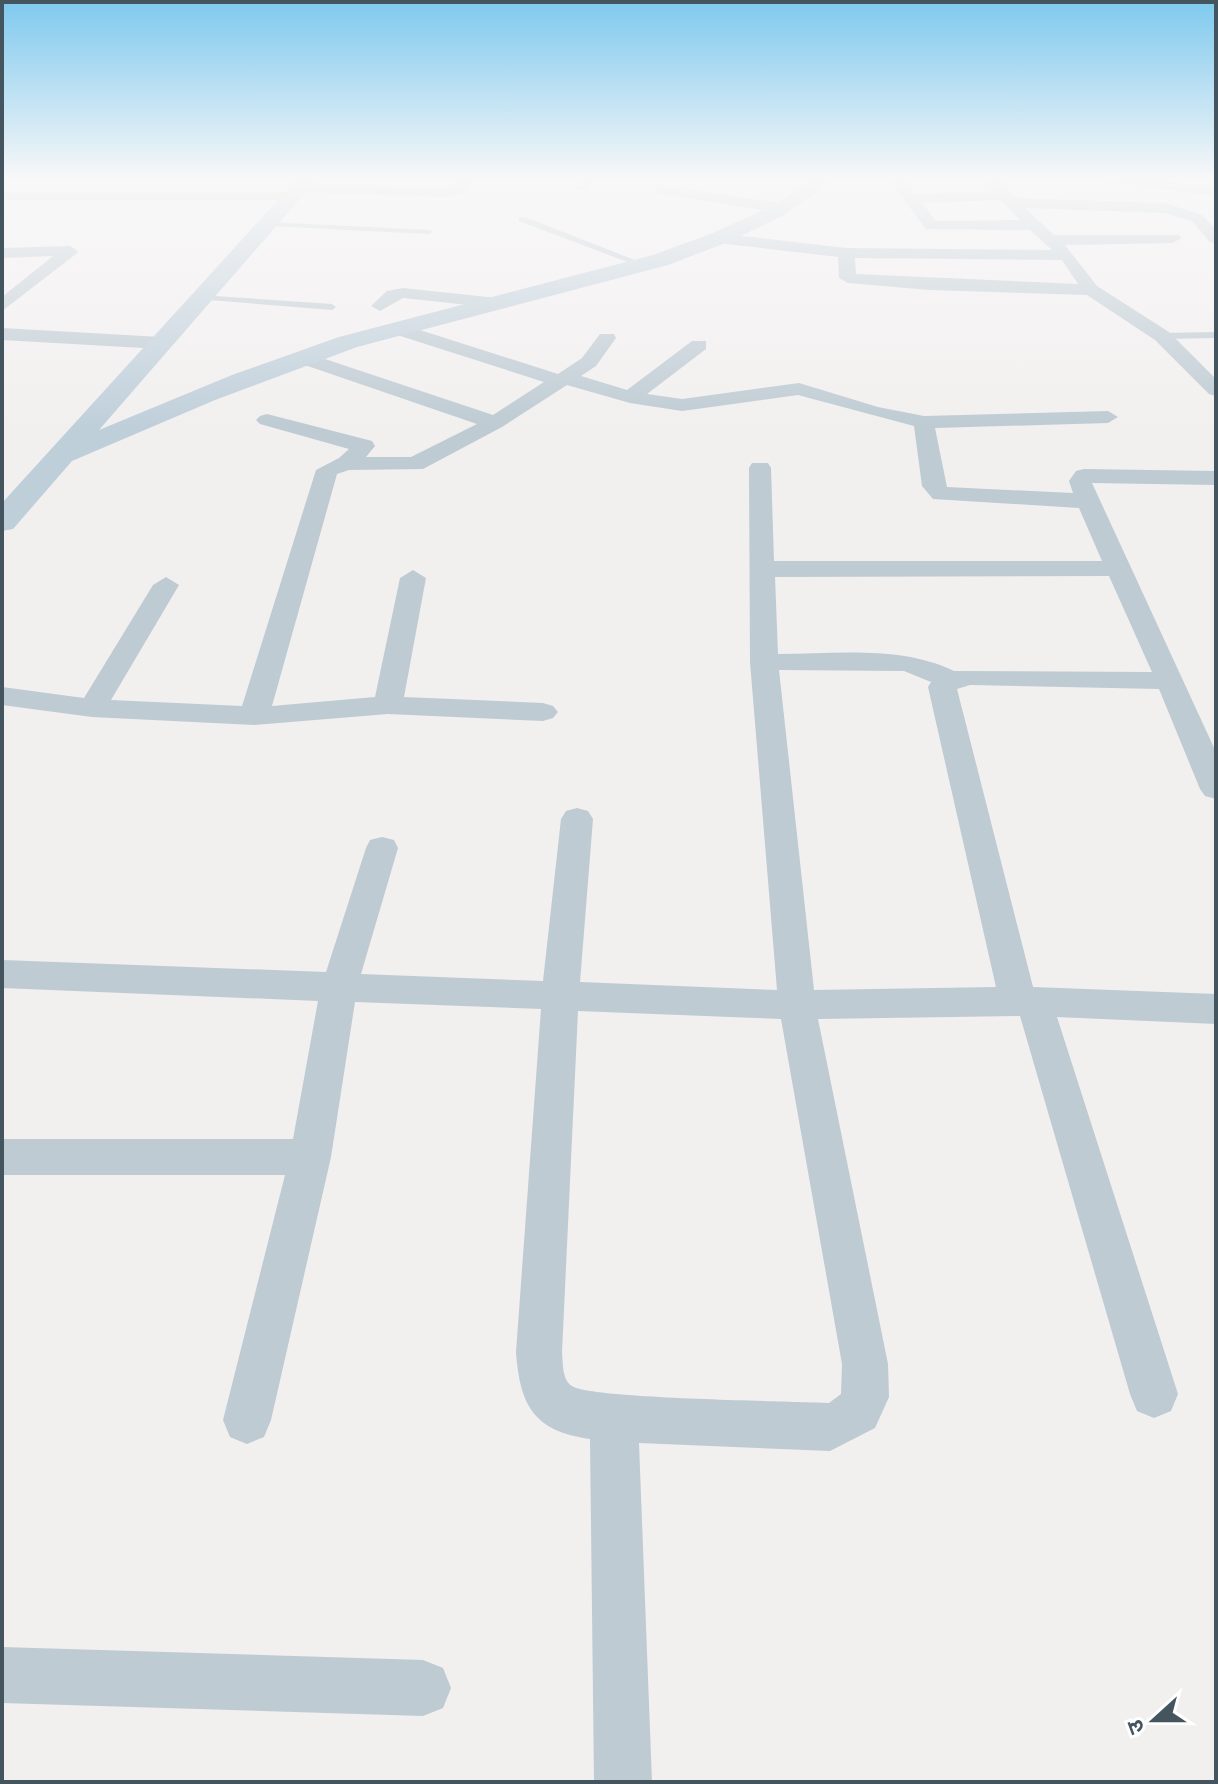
<svg xmlns="http://www.w3.org/2000/svg" width="1218" height="1784" viewBox="0 0 1218 1784" font-family="Raleway,'Noto Sans Devanagari',sans-serif">
<style>
.lines{fill:none;stroke-linecap:round;stroke-linejoin:round}
.lane{fill:#becbd3;fill-rule:evenodd}
.street{fill:#becbd3;fill-rule:evenodd}
.secondary{fill:#bfcfda;fill-rule:evenodd}
</style>
<rect width="100%" height="100%" fill="#f2efef"/>
<g class="lines">
<path class="lane" d="M 519,217 L 525,217 L 645,264 L 638,266 L 519,221 Z
M 267,222 L 429,230 L 433,232 L 429,234 L 270,226 Z
M 200,295 L 332,304 L 336,307 L 332,310 L 197,299 L 196,297 Z
M 1216,332 L 1216,338 L 1162,339 L 1158,336 L 1162,333 Z"/>
<path class="street" d="M 462,178 L 478,178 L 463,194 L 448,197 L 300,192 L 293,188 L 300,184 L 448,189 Z
M 578,178 L 592,178 L 587,190 L 577,190 Z
M 888,178 L 903,178 L 915,194 L 994,191 L 983,178 L 998,178 L 1017,198 L 1165,203 L 1202,215 L 1216,229 L 1216,244 L 1210,242 L 1192,221 L 1164,213 L 1025,208 L 1054,235 L 1179,235 L 1181,238 L 1173,243 L 1065,245 L 1097,286 L 1169,332 L 1216,379 L 1216,396 L 1209,394 L 1155,340 L 1087,295 L 930,290 L 848,283 L 839,278 L 838,257 L 718,243 L 710,238 L 718,233 L 846,248 L 1052,250 L 1030,230 L 926,229 ZM 1001,200 L 1020,220 L 936,221 L 922,203 ZM 855,258 L 1062,260 L 1078,284 L 856,274 Z
M 1099,178 L 1143,178 L 1216,188 L 1216,196 L 1106,182 Z
M 661,186 L 781,203 L 789,208 L 781,213 L 656,193 L 656,187 Z
M 2,192 L 293,192 L 300,196 L 293,200 L 2,200 Z
M 70,246 L 78,251 L 76,254 L 2,311 L 2,297 L 53,256 L 2,258 L 2,248 Z
M 403,288 L 497,298 L 506,303 L 497,308 L 403,298 L 380,311 L 371,306 L 387,291 Z
M 398,323 L 558,374 L 582,358 L 600,334 L 614,334 L 616,338 L 596,366 L 581,376 L 627,390 L 692,341 L 706,341 L 706,349 L 647,394 L 682,399 L 799,383 L 878,407 L 924,416 L 1108,411 L 1118,417 L 1108,423 L 935,428 L 947,487 L 1073,493 L 1069,481 L 1076,471 L 1084,469 L 1216,471 L 1216,485 L 1092,483 L 1216,752 L 1216,799 L 1205,796 L 1200,789 L 1159,689 L 970,685 L 957,689 L 1033,987 L 1216,994 L 1216,1024 L 1057,1017 L 1178,1394 L 1171,1411 L 1154,1418 L 1137,1411 L 1130,1394 L 1020,1016 L 818,1019 L 888,1364 L 889,1397 L 875,1428 L 830,1451 L 639,1443 L 652,1782 L 594,1782 L 590,1439 C 534,1431 520,1406 516,1352 L 541,1009 L 355,1002 L 331,1157 L 271,1420 L 264,1437 L 247,1444 L 230,1437 L 223,1420 L 285,1175 L 2,1175 L 2,1139 L 293,1139 L 318,1001 L 2,988 L 2,960 L 326,972 L 366,848 L 370,840 L 382,837 L 394,840 L 398,848 L 361,974 L 543,981 L 561,819 L 566,811 L 577,808 L 588,811 L 593,819 L 580,982 L 777,990 L 750,662 L 749,468 L 752,463 L 768,463 L 771,468 L 774,561 L 1102,561 L 1079,508 L 933,499 L 922,486 L 914,426 L 798,395 L 682,411 L 630,403 L 567,385 L 502,427 L 423,469 L 349,470 L 337,474 L 272,706 L 375,697 L 400,578 L 413,570 L 426,578 L 404,697 L 543,703 L 553,706 L 558,712 L 553,718 L 543,721 L 388,714 L 254,725 L 92,717 L 2,705 L 2,687 L 84,698 L 153,585 L 166,577 L 179,585 L 111,700 L 242,706 L 316,470 L 339,458 L 349,449 L 260,424 L 256,420 L 260,416 L 267,414 L 372,441 L 375,446 L 366,457 L 411,457 L 477,424 L 296,362 L 293,358 L 296,354 L 310,354 L 493,415 L 544,382 L 391,333 L 391,325 ZM 1109,576 L 1152,672 L 954,671 C 901,645 835,654 778,654 L 775,577 ZM 779,670 L 904,671 L 931,682 L 928,687 L 996,987 L 814,990 ZM 578,1011 L 781,1019 L 842,1364 L 841,1394 L 829,1403 C 792,1401 590,1399 572,1386 C 562,1380 563,1363 562,1352 Z
M 2,328 L 161,337 L 170,343 L 161,349 L 2,340 Z
M 2,1647 L 423,1660 L 443,1668 L 451,1688 L 443,1708 L 423,1716 L 2,1703 Z"/>
<path class="secondary" d="M 298,178 L 318,178 L 99,430 L 232,375 L 339,337 L 653,255 L 713,233 L 770,207 L 815,178 L 837,178 L 784,215 L 728,242 L 668,265 L 357,347 L 215,400 L 72,461 L 13,529 L 2,531 L 2,503 Z"/>
</g>
<linearGradient id="sky" x2="0" y2="1"><stop stop-color="#7ec9ee"/><stop offset="0.42" stop-color="#f9f8f8"/><stop offset="1" stop-color="#f9f8f8" stop-opacity="0"/></linearGradient>
<rect width="1218" height="428" fill="url(#sky)"/>
<rect width="1218" height="1784" fill="none" stroke="#45555f" stroke-width="8"/>
<g transform="translate(1154 1720) rotate(249)" stroke="#ffffff" stroke-width="6" paint-order="stroke">
<path d="M0-6L14 30L0 20L-14 30Z" fill="#45555f"/>
<text y="-12" font-size="22" font-weight="bold" text-anchor="middle" fill="#45555f">उ</text>
</g>
</svg>
